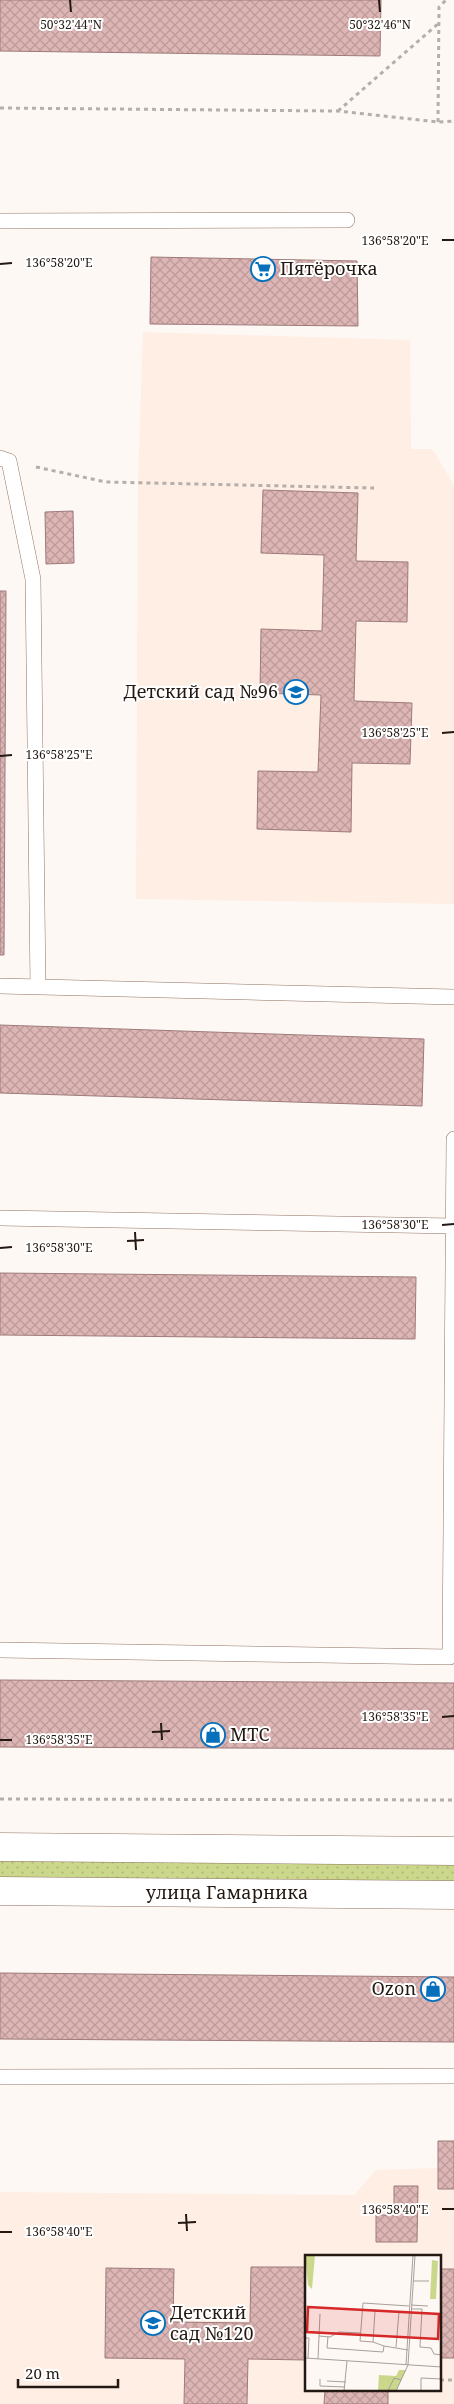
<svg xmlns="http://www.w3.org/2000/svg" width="454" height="2404" viewBox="0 0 454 2404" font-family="'Noto Serif',serif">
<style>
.built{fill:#feeee4;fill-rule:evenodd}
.grass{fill:url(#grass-dots)}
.building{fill:url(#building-cross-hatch);stroke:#9e7a7a}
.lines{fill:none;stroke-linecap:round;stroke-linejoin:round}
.lane-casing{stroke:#907261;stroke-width:16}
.secondary-casing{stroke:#907261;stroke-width:29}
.path{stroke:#b5aea9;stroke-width:3;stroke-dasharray:4 4;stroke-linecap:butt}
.lane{stroke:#fff;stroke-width:15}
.secondary{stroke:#fff;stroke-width:28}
.ticks{fill:none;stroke:#241912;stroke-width:2}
.labels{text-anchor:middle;stroke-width:4;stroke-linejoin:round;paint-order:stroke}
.poi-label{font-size:18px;fill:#241912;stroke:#fff;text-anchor:start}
.street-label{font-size:18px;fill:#241912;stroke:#fff}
.inset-road{fill:none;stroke:#a79f9a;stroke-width:1}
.view{fill:#d62828;fill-opacity:0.15;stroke:#d62828;stroke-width:2.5}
.inset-edge{fill:none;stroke:#241912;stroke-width:2.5}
.ticks-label{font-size:12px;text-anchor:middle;fill:#241912;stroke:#fff;stroke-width:4;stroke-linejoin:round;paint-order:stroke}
</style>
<defs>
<pattern id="grass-dots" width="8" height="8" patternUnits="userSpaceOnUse" patternTransform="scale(1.25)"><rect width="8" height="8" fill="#cbd88c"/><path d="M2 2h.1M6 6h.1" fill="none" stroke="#aeb978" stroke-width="1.8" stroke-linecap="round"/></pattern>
<pattern id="building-cross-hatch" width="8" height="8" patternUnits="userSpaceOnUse" patternTransform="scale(1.25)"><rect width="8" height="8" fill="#dcb5b4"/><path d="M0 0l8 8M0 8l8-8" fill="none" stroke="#bd9b9a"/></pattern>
</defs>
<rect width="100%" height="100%" fill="#fef8f4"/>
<path class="built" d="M 143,332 L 410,340 L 411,449 L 432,449 L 454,485 L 454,904 L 136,899 L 138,482 Z
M 438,2168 L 438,2189 L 454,2189 L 454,2404 L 0,2404 L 0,2192 L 354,2195 L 376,2170 ZM 306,2256 L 440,2256 L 440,2390 L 306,2390 Z"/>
<path class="grass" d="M 0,1859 L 454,1863 L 454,1882 L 0,1879 Z"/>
<path class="building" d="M 0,0 L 381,0 L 380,56 L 0,51 Z
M 151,257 L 357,261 L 358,326 L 150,324 Z
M 263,490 L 358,493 L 356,561 L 408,562 L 407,622 L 356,621 L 354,701 L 412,703 L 410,764 L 352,763 L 351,832 L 257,829 L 258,771 L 318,772 L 321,695 L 260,693 L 261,629 L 322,631 L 324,555 L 261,553 Z
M 73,511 L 74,563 L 46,564 L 45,512 Z
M 0,591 L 6,591 L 4,955 L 0,955 Z
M 0,1025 L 424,1039 L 422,1106 L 0,1093 Z
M 0,1273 L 416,1277 L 415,1339 L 0,1335 Z
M 0,1680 L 454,1683 L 454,1749 L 0,1747 Z
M 0,1973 L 454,1977 L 454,2042 L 0,2039 Z
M 438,2141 L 454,2141 L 454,2189 L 438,2189 Z
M 394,2186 L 418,2186 L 417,2242 L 376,2242 L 376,2215 L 394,2215 Z
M 251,2267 L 306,2267 L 306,2360 L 248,2359 L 247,2404 L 184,2404 L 185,2359 L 105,2358 L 106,2268 L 174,2269 L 173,2322 L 250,2323 Z
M 440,2269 L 454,2269 L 454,2358 L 440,2358 Z
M 325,2390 L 388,2390 L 388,2404 L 324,2404 Z"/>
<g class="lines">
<defs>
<path id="lane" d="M 0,221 L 347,220
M 0,458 L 9,461 L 33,579 L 38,987
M 0,986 L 454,997
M 0,1218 L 453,1226
M 0,1650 L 450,1657 L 454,1139
M 0,2077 L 454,2076"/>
<path id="secondary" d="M 0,1847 L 454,1851
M 0,1891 L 454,1895"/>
</defs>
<use href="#lane" class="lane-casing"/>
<use href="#secondary" class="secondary-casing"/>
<path class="path" d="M 0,108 L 338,111 L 438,122 L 454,121
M 338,111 L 439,23
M 438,122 L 439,7 L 446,0
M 36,467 L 106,482 L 374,488
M 0,1799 L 454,1800
M 440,2380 L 454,2380"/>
<use href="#lane" class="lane"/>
<use href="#secondary" class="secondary"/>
</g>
<path class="ticks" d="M 70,0 L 71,12M 379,0 L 380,12M 442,240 L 454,240M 0,264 L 12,263M 442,733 L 454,732M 0,756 L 12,755M 442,1225 L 454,1224M 135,1232 L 136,1250M 127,1241 L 144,1240M 0,1248 L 12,1247M 442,1717 L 454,1716M 161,1723 L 162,1740M 152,1732 L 170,1731M 0,1740 L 12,1740M 442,2209 L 454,2209M 186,2214 L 187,2231M 178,2223 L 196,2222M 0,2232 L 12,2232"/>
<defs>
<symbol id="supermarket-ring" viewBox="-11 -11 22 22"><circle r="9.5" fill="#fff" stroke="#0770bc" stroke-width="1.5"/><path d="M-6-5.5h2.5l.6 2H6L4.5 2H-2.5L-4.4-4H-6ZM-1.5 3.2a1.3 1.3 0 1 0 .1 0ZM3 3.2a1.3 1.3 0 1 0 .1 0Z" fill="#0770bc"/></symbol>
<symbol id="school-ring" viewBox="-11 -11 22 22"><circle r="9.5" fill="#fff" stroke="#0770bc" stroke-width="1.5"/><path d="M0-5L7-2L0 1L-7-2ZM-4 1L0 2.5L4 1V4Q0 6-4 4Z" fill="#0770bc"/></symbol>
<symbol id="shop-ring" viewBox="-11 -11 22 22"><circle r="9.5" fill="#fff" stroke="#0770bc" stroke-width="1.5"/><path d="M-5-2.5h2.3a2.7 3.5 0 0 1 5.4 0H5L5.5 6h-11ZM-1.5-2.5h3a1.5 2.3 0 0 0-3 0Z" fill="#0770bc"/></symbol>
</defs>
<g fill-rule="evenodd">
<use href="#supermarket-ring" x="249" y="255" width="28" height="28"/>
<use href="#school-ring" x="282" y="678" width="28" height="28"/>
<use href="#shop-ring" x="199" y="1721" width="28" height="28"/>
<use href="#shop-ring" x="419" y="1975" width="28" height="28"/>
<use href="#school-ring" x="139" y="2309" width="28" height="28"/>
</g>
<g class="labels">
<g class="poi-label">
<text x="280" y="275">Пятёрочка</text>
<text x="278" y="698" text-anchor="end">Детский сад №96</text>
<text x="230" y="1741">МТС</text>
<text x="416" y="1995" text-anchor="end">Ozon</text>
<text x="170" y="2319">Детский<tspan x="170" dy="21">сад №120</tspan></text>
</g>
<g class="street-label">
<text x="227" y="1899">улица Гамарника</text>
</g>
</g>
<g transform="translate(305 2255)">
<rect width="136" height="136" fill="#fef8f4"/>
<path d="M 0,0 L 10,0 L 7,34 L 3,30 ZM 127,5 L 133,6 L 131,44 L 125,44 Z" fill="#cbd88c"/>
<path d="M 94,115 L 101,115 L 91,136 L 73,136 L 74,120 L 91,121 Z" fill="#cbd88c"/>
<path class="inset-road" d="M 108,26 L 124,26M 106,50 L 123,51M 106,54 L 117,54 L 115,92 L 126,93 L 129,99 L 137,100M 58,55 L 94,57 L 91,92M 70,56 L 68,87 L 79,91M 14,81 L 25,82 L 34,77 L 56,78M 23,81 L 22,93 L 78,97 L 79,91 L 103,95M 0,83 L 4,83 L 3,103M 68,87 L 55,86 L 58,48 L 104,51M 0,103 L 137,112M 13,104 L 15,59M 101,110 L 108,0M 15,124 L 15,131 L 40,132M 22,126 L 41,127M 116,135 L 116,123 L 137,124M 39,136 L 42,106M 83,136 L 89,123 L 96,125M 91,136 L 103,110 L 110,0"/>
<path class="view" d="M 3,52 L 134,59 L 133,84 L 2,77 Z"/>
<rect width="136" height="136" class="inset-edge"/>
</g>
<g class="ticks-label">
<text x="71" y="29">50°32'44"N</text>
<text x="380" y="29">50°32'46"N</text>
<text x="395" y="245">136°58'20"E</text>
<text x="59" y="267">136°58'20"E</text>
<text x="395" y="737">136°58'25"E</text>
<text x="59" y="759">136°58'25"E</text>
<text x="395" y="1229">136°58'30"E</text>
<text x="59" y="1252">136°58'30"E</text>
<text x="395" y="1721">136°58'35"E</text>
<text x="59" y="1744">136°58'35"E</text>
<text x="395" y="2214">136°58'40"E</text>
<text x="59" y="2236">136°58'40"E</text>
</g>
<path d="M18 2379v8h100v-8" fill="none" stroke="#241912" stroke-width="2.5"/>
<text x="25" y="2379" font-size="15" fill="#241912" stroke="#ffffff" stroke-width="4" paint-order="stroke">20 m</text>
</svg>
